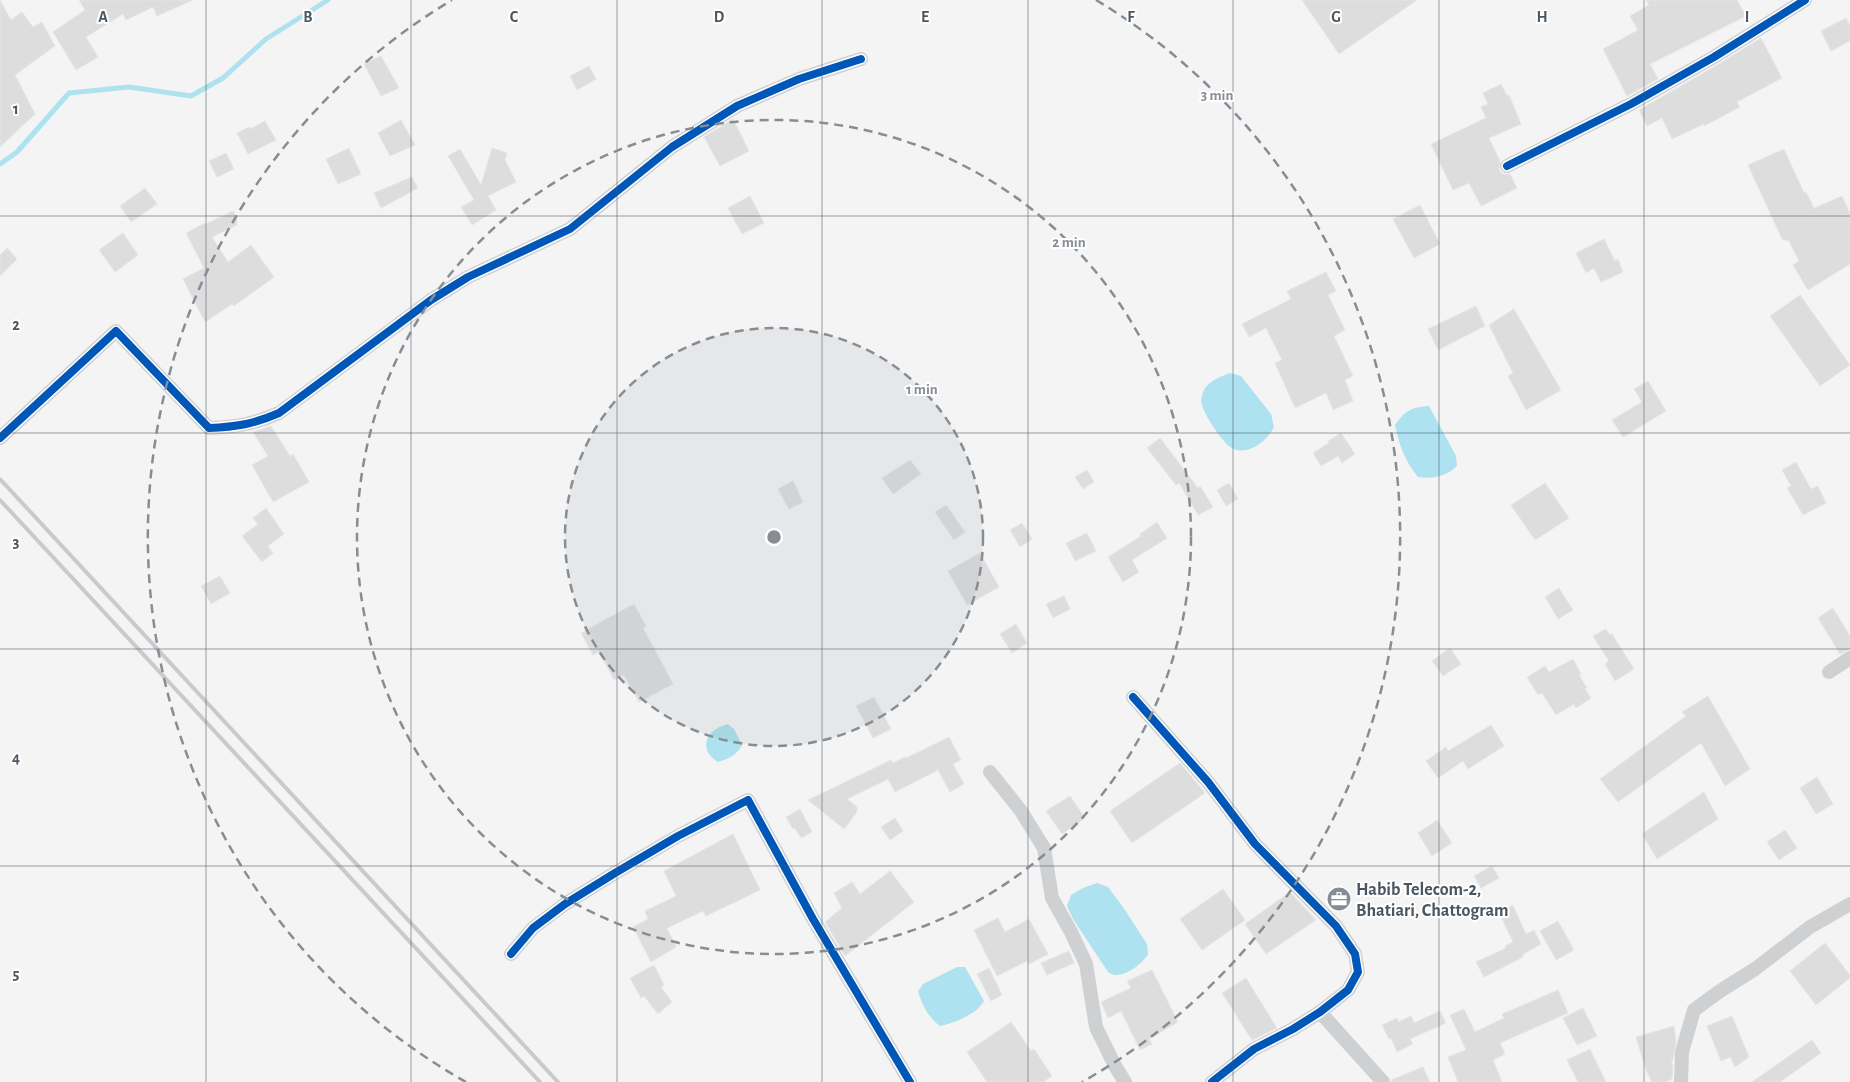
<svg xmlns="http://www.w3.org/2000/svg" width="1850" height="1082" viewBox="0 0 1850 1082" font-family="'Alegreya Sans',sans-serif">
<style>
.water{fill:#aee2f0}
.lines{fill:none;stroke-linecap:round;stroke-linejoin:round}
.stream{stroke:#aee2f0;stroke-width:5}
.building{fill:#ddddde;stroke:#e5e6e7}
.street{stroke:#ced0d2;stroke-width:14}
.rail{stroke:#c9cacc;stroke-width:4}
.cycleway-casing{stroke:#fff;stroke-width:11}
.cycleway{stroke:#0057b8;stroke-width:8}
.grid{fill:none;stroke:#4a5661;stroke-width:1;stroke-opacity:0.55}
.ring{fill:none;stroke:#868d94;stroke-width:2.5;stroke-dasharray:9 6}
.labels{text-anchor:middle;stroke-width:4;stroke-linejoin:round;paint-order:stroke}
.poi-label{font-size:18px;font-weight:bold;fill:#4a5661;stroke:#fff;text-anchor:start}
.grid-label{font-size:16px;text-anchor:middle;font-weight:bold;fill:#4a5661;stroke:#fff;stroke-width:4;stroke-linejoin:round;paint-order:stroke}
.centre{fill:#868d94;stroke:#fff;stroke-width:2.5}
.ring-label{font-size:15px;text-anchor:middle;font-weight:bold;fill:#868d94;stroke:#fff;stroke-width:4;stroke-linejoin:round;paint-order:stroke}
</style>
<rect width="100%" height="100%" fill="#f4f4f4"/>
<path class="water" d="M 1230,373 L 1241,376 L 1271,414 L 1274,427 C 1267,441 1247,458 1230,447 C 1221,440 1202,412 1201,401 C 1201,398 1203,392 1204,390 C 1208,381 1222,376 1230,373 Z
M 1429,406 L 1456,456 L 1457,466 C 1445,477 1433,479 1418,477 C 1405,461 1399,445 1395,425 C 1405,411 1411,407 1429,406 Z
M 728,724 L 734,729 L 742,745 C 737,755 728,759 718,762 C 697,749 706,729 728,724 Z
M 1097,883 L 1108,887 L 1123,907 L 1147,944 L 1148,954 C 1143,963 1128,975 1116,975 C 1113,975 1110,973 1108,972 L 1073,919 L 1067,906 L 1071,895 L 1083,888 Z
M 957,967 L 965,967 L 984,1001 C 976,1015 954,1023 940,1026 C 928,1017 922,1005 918,991 L 923,984 Z"/>
<g class="lines">
<path class="stream" d="M 0,164 L 17,152 L 69,93 L 129,87 L 191,96 L 223,78 L 266,39 L 328,0"/>
</g>
<path class="building" d="M 0,0 L 11,20 L 22,12 L 33,27 L 42,22 L 55,46 L 15,75 L 35,114 L 0,147 Z
M 79,0 L 193,0 L 157,16 L 153,7 L 126,20 L 123,14 L 86,37 L 98,57 L 76,70 L 53,32 L 85,10 Z
M 1302,0 L 1417,0 L 1339,54 Z
M 1646,0 L 1737,0 L 1746,16 L 1650,64 L 1658,79 L 1627,96 L 1603,49 L 1638,30 L 1630,16 L 1649,5 Z
M 1846,18 L 1850,25 L 1850,41 L 1831,51 L 1821,31 Z
M 1761,38 L 1782,78 L 1737,102 L 1740,107 L 1704,126 L 1704,124 L 1672,139 L 1662,118 L 1647,126 L 1639,110 L 1719,64 Z
M 381,56 L 399,88 L 381,96 L 364,64 Z
M 589,66 L 596,79 L 577,90 L 570,76 Z
M 1501,84 L 1507,96 L 1509,95 L 1521,124 L 1489,138 L 1500,161 L 1499,170 L 1503,174 L 1510,174 L 1517,188 L 1481,206 L 1469,183 L 1453,190 L 1431,144 L 1486,118 L 1481,107 L 1488,104 L 1483,93 Z
M 733,119 L 749,151 L 720,166 L 704,137 Z
M 401,120 L 415,145 L 390,156 L 378,133 Z
M 265,121 L 276,140 L 248,154 L 237,133 L 249,127 L 250,129 Z
M 349,148 L 361,174 L 338,184 L 326,159 Z
M 492,148 L 507,153 L 505,160 L 516,182 L 488,196 L 496,210 L 472,225 L 461,207 L 474,200 L 448,156 L 460,149 L 481,185 Z
M 1784,149 L 1804,193 L 1806,192 L 1814,208 L 1842,196 L 1850,213 L 1850,264 L 1808,290 L 1793,265 L 1799,261 L 1789,241 L 1782,239 L 1748,165 Z
M 226,153 L 234,169 L 217,177 L 209,161 Z
M 412,177 L 418,188 L 381,208 L 374,193 Z
M 145,188 L 157,204 L 131,222 L 120,206 Z
M 750,196 L 764,223 L 742,234 L 728,208 Z
M 1420,205 L 1440,244 L 1414,258 L 1393,219 Z
M 233,211 L 237,219 L 237,225 L 212,237 L 228,262 L 251,245 L 274,277 L 234,306 L 232,304 L 205,322 L 183,279 L 204,268 L 186,233 L 205,223 L 206,224 Z
M 123,233 L 138,255 L 115,272 L 99,250 Z
M 1604,239 L 1615,261 L 1618,259 L 1623,272 L 1601,282 L 1594,268 L 1586,273 L 1576,253 Z
M 7,248 L 17,259 L 0,276 L 0,255 Z
M 1326,272 L 1336,291 L 1328,295 L 1345,330 L 1334,336 L 1353,376 L 1345,380 L 1353,401 L 1333,410 L 1326,393 L 1295,408 L 1275,363 L 1282,360 L 1266,328 L 1249,337 L 1242,324 L 1291,299 L 1287,291 Z
M 1800,295 L 1850,365 L 1820,386 L 1770,316 Z
M 1476,306 L 1485,326 L 1438,350 L 1428,329 Z
M 1514,309 L 1561,390 L 1526,410 L 1508,376 L 1513,373 L 1489,325 Z
M 1648,381 L 1666,411 L 1623,437 L 1612,420 L 1642,402 L 1634,389 Z
M 271,426 L 290,456 L 293,454 L 309,482 L 273,502 L 252,465 L 268,456 L 253,432 Z
M 1341,433 L 1355,454 L 1342,463 L 1338,456 L 1321,466 L 1313,453 L 1329,443 L 1328,441 Z
M 1160,438 L 1198,488 L 1200,486 L 1213,507 L 1198,515 L 1179,483 L 1176,485 L 1147,448 Z
M 910,460 L 921,474 L 893,494 L 882,478 Z
M 1796,462 L 1811,489 L 1818,486 L 1826,503 L 1803,515 L 1787,488 L 1791,486 L 1782,470 Z
M 1087,470 L 1094,482 L 1083,489 L 1075,477 Z
M 793,481 L 803,502 L 789,509 L 778,489 Z
M 1229,483 L 1238,499 L 1226,506 L 1217,490 Z
M 1545,483 L 1569,518 L 1535,540 L 1511,505 Z
M 946,505 L 965,532 L 954,540 L 935,512 Z
M 266,508 L 284,534 L 268,546 L 273,553 L 262,562 L 242,536 L 258,524 L 253,518 Z
M 1157,522 L 1167,538 L 1132,560 L 1139,572 L 1123,582 L 1108,557 L 1141,536 L 1140,534 Z
M 1022,523 L 1032,539 L 1020,547 L 1010,530 Z
M 1087,533 L 1096,551 L 1075,561 L 1066,543 Z
M 980,553 L 999,587 L 967,605 L 948,571 Z
M 220,576 L 230,593 L 211,604 L 201,586 Z
M 1559,588 L 1573,610 L 1558,619 L 1545,597 Z
M 1064,596 L 1070,609 L 1053,618 L 1046,604 Z
M 634,604 L 646,626 L 643,628 L 673,684 L 639,702 L 624,675 L 614,680 L 599,652 L 593,655 L 581,633 Z
M 1833,608 L 1850,636 L 1850,649 L 1840,654 L 1818,618 Z
M 1016,624 L 1027,643 L 1012,653 L 1000,634 Z
M 1606,629 L 1610,635 L 1612,634 L 1634,669 L 1615,681 L 1605,664 L 1609,661 L 1593,636 Z
M 1450,648 L 1461,664 L 1443,676 L 1432,661 Z
M 1573,659 L 1581,674 L 1579,675 L 1587,688 L 1585,689 L 1591,698 L 1576,708 L 1574,704 L 1556,715 L 1542,693 L 1538,695 L 1527,677 L 1545,666 L 1549,672 Z
M 1708,696 L 1750,769 L 1725,786 L 1701,743 L 1618,802 L 1600,779 L 1686,716 L 1682,712 Z
M 874,697 L 891,729 L 873,738 L 856,706 Z
M 1491,725 L 1504,746 L 1468,769 L 1463,761 L 1438,778 L 1426,761 L 1446,747 L 1448,751 Z
M 949,737 L 961,760 L 953,764 L 964,784 L 950,792 L 938,770 L 895,792 L 888,779 L 847,799 L 857,807 L 857,812 L 844,829 L 808,800 L 891,760 L 893,763 L 905,757 L 906,758 Z
M 1180,763 L 1205,793 L 1132,843 L 1110,811 Z
M 1817,777 L 1833,804 L 1816,814 L 1800,788 Z
M 1704,792 L 1718,819 L 1657,859 L 1642,834 Z
M 1070,796 L 1085,818 L 1062,834 L 1046,811 Z
M 800,809 L 812,832 L 801,838 L 795,828 L 793,829 L 786,817 Z
M 895,818 L 903,831 L 890,840 L 881,827 Z
M 1437,820 L 1452,843 L 1432,856 L 1418,833 Z
M 1785,830 L 1797,848 L 1779,860 L 1767,842 Z
M 733,834 L 760,890 L 706,916 L 703,911 L 667,928 L 676,947 L 651,962 L 633,927 L 648,919 L 645,911 L 676,896 L 664,871 Z
M 1492,866 L 1499,878 L 1481,888 L 1474,876 Z
M 890,871 L 914,902 L 845,956 L 825,922 L 842,908 L 834,893 L 852,882 L 860,894 Z
M 1223,889 L 1245,920 L 1202,950 L 1180,919 Z
M 1290,892 L 1316,920 L 1266,954 L 1245,924 Z
M 1513,905 L 1526,934 L 1534,930 L 1541,944 L 1522,955 L 1523,957 L 1484,977 L 1476,962 L 1506,948 L 1505,946 L 1513,942 L 1499,912 Z
M 998,918 L 1005,932 L 1029,919 L 1048,954 L 1029,964 L 1027,961 L 997,976 L 974,930 Z
M 1558,921 L 1574,950 L 1556,960 L 1540,931 Z
M 1825,943 L 1850,975 L 1850,978 L 1816,1005 L 1790,971 Z
M 1069,951 L 1074,963 L 1047,975 L 1041,963 Z
M 654,965 L 664,985 L 661,987 L 672,1002 L 658,1014 L 644,996 L 641,998 L 630,978 Z
M 989,968 L 1002,995 L 991,1001 L 977,974 Z
M 1152,970 L 1178,1022 L 1149,1039 L 1152,1044 L 1140,1050 L 1121,1011 L 1108,1018 L 1101,1002 L 1131,988 L 1127,981 Z
M 1246,978 L 1277,1028 L 1252,1040 L 1222,993 Z
M 1558,990 L 1568,1013 L 1500,1043 L 1505,1054 L 1493,1060 L 1502,1082 L 1458,1082 L 1448,1057 L 1466,1050 L 1450,1015 L 1464,1009 L 1475,1032 L 1504,1018 L 1502,1014 Z
M 1583,1008 L 1597,1036 L 1577,1045 L 1563,1018 Z
M 1440,1011 L 1446,1023 L 1410,1039 L 1413,1044 L 1397,1052 L 1391,1038 L 1389,1039 L 1382,1025 L 1397,1018 L 1398,1022 L 1411,1016 L 1414,1023 Z
M 1732,1016 L 1749,1057 L 1735,1067 L 1730,1057 L 1721,1061 L 1707,1026 Z
M 1011,1022 L 1031,1051 L 1034,1049 L 1052,1076 L 1043,1082 L 987,1082 L 967,1052 Z
M 1674,1026 L 1676,1041 L 1673,1060 L 1671,1061 L 1673,1065 L 1672,1079 L 1666,1082 L 1652,1082 L 1646,1070 L 1636,1037 Z
M 1812,1040 L 1821,1053 L 1780,1082 L 1752,1082 Z
M 1590,1049 L 1606,1082 L 1578,1082 L 1567,1060 Z
M 1423,1067 L 1430,1082 L 1392,1082 L 1391,1080 Z"/>
<g class="lines">
<path class="street" d="M 1507,166 L 1631,104 L 1714,57 L 1805,0
M 0,438 L 116,331 L 209,428 C 236,427 254,424 279,413 L 431,300 L 468,277 L 570,229 L 672,147 L 737,106 L 799,79 L 861,59
M 1829,672 L 1850,658
M 1133,697 L 1208,782 L 1255,844 L 1336,926 L 1355,954 L 1358,972 L 1348,990 L 1320,1012 L 1293,1029 L 1254,1049 L 1212,1082
M 990,772 L 1021,811 L 1044,848 L 1052,898 L 1071,932 L 1086,964 L 1096,1027 L 1115,1066 L 1125,1082
M 511,954 L 533,928 L 565,904 L 615,873 L 678,836 L 748,800 L 813,919 L 910,1082
M 1320,1012 L 1383,1082
M 1681,1082 L 1682,1052 L 1694,1010 L 1720,991 L 1755,969 L 1810,927 L 1850,904"/>
<path class="rail" d="M 0,479 L 558,1082
M 0,500 L 540,1082"/>
<defs>
<path id="cycleway" d="M 1507,166 L 1631,104 L 1714,57 L 1805,0
M 0,438 L 116,331 L 209,428 C 236,427 254,424 279,413 L 431,300 L 468,277 L 570,229 L 672,147 L 737,106 L 799,79 L 861,59
M 1133,697 L 1208,782 L 1255,844 L 1336,926 L 1355,954 L 1358,972 L 1348,990 L 1320,1012 L 1293,1029 L 1254,1049 L 1212,1082
M 511,954 L 533,928 L 565,904 L 615,873 L 678,836 L 748,800 L 813,919 L 910,1082"/>
</defs>
<use href="#cycleway" class="cycleway-casing"/>
<use href="#cycleway" class="cycleway"/>
</g>
<path class="grid" d="M 206,0 L 206,1082M 411,0 L 411,1082M 617,0 L 617,1082M 822,0 L 822,1082M 1028,0 L 1028,1082M 1233,0 L 1233,1082M 1439,0 L 1439,1082M 1644,0 L 1644,1082M 0,216 L 1850,216M 0,433 L 1850,433M 0,649 L 1850,649M 0,866 L 1850,866"/>
<circle cx="774" cy="537" r="209" fill="#868d94" fill-opacity=".12"/>
<g class="ring">
<circle cx="774" cy="537" r="209"/>
<circle cx="774" cy="537" r="417"/>
<path d="M466 1082A626 626 0 0 1 452 0M1096 0A626 626 0 0 1 1082 1082"/>
</g>
<defs>
<symbol id="office-disc" viewBox="-11 -11 22 22"><circle r="9.5" fill="#868d94" stroke="#fff"/><path d="M-6-3h4V-5.5h4V-3h4V5H-6ZM-1-4.5V-3h2v-1.5ZM-6 0V1H6V0Z" fill="#fff"/></symbol>
</defs>
<g fill-rule="evenodd">
<use href="#office-disc" x="1325" y="885" width="28" height="28"/>
</g>
<g class="labels">
<g class="poi-label">
<text x="1356" y="895">Habib Telecom-2,<tspan x="1356" dy="21">Bhatiari, Chattogram</tspan></text>
</g>
</g>
<g class="grid-label">
<text x="103" y="22">A</text>
<text x="308" y="22">B</text>
<text x="514" y="22">C</text>
<text x="719" y="22">D</text>
<text x="925" y="22">E</text>
<text x="1131" y="22">F</text>
<text x="1336" y="22">G</text>
<text x="1542" y="22">H</text>
<text x="1747" y="22">I</text>
<text x="16" y="114">1</text>
<text x="16" y="330">2</text>
<text x="16" y="547">3</text>
<text x="16" y="763">4</text>
<text x="16" y="979">5</text>
</g>
<circle cx="774" cy="537" r="8" class="centre"/>
<g class="ring-label">
<text x="1217" y="100">3 min</text>
<text x="1069" y="247">2 min</text>
<text x="922" y="394">1 min</text>
</g>
</svg>
